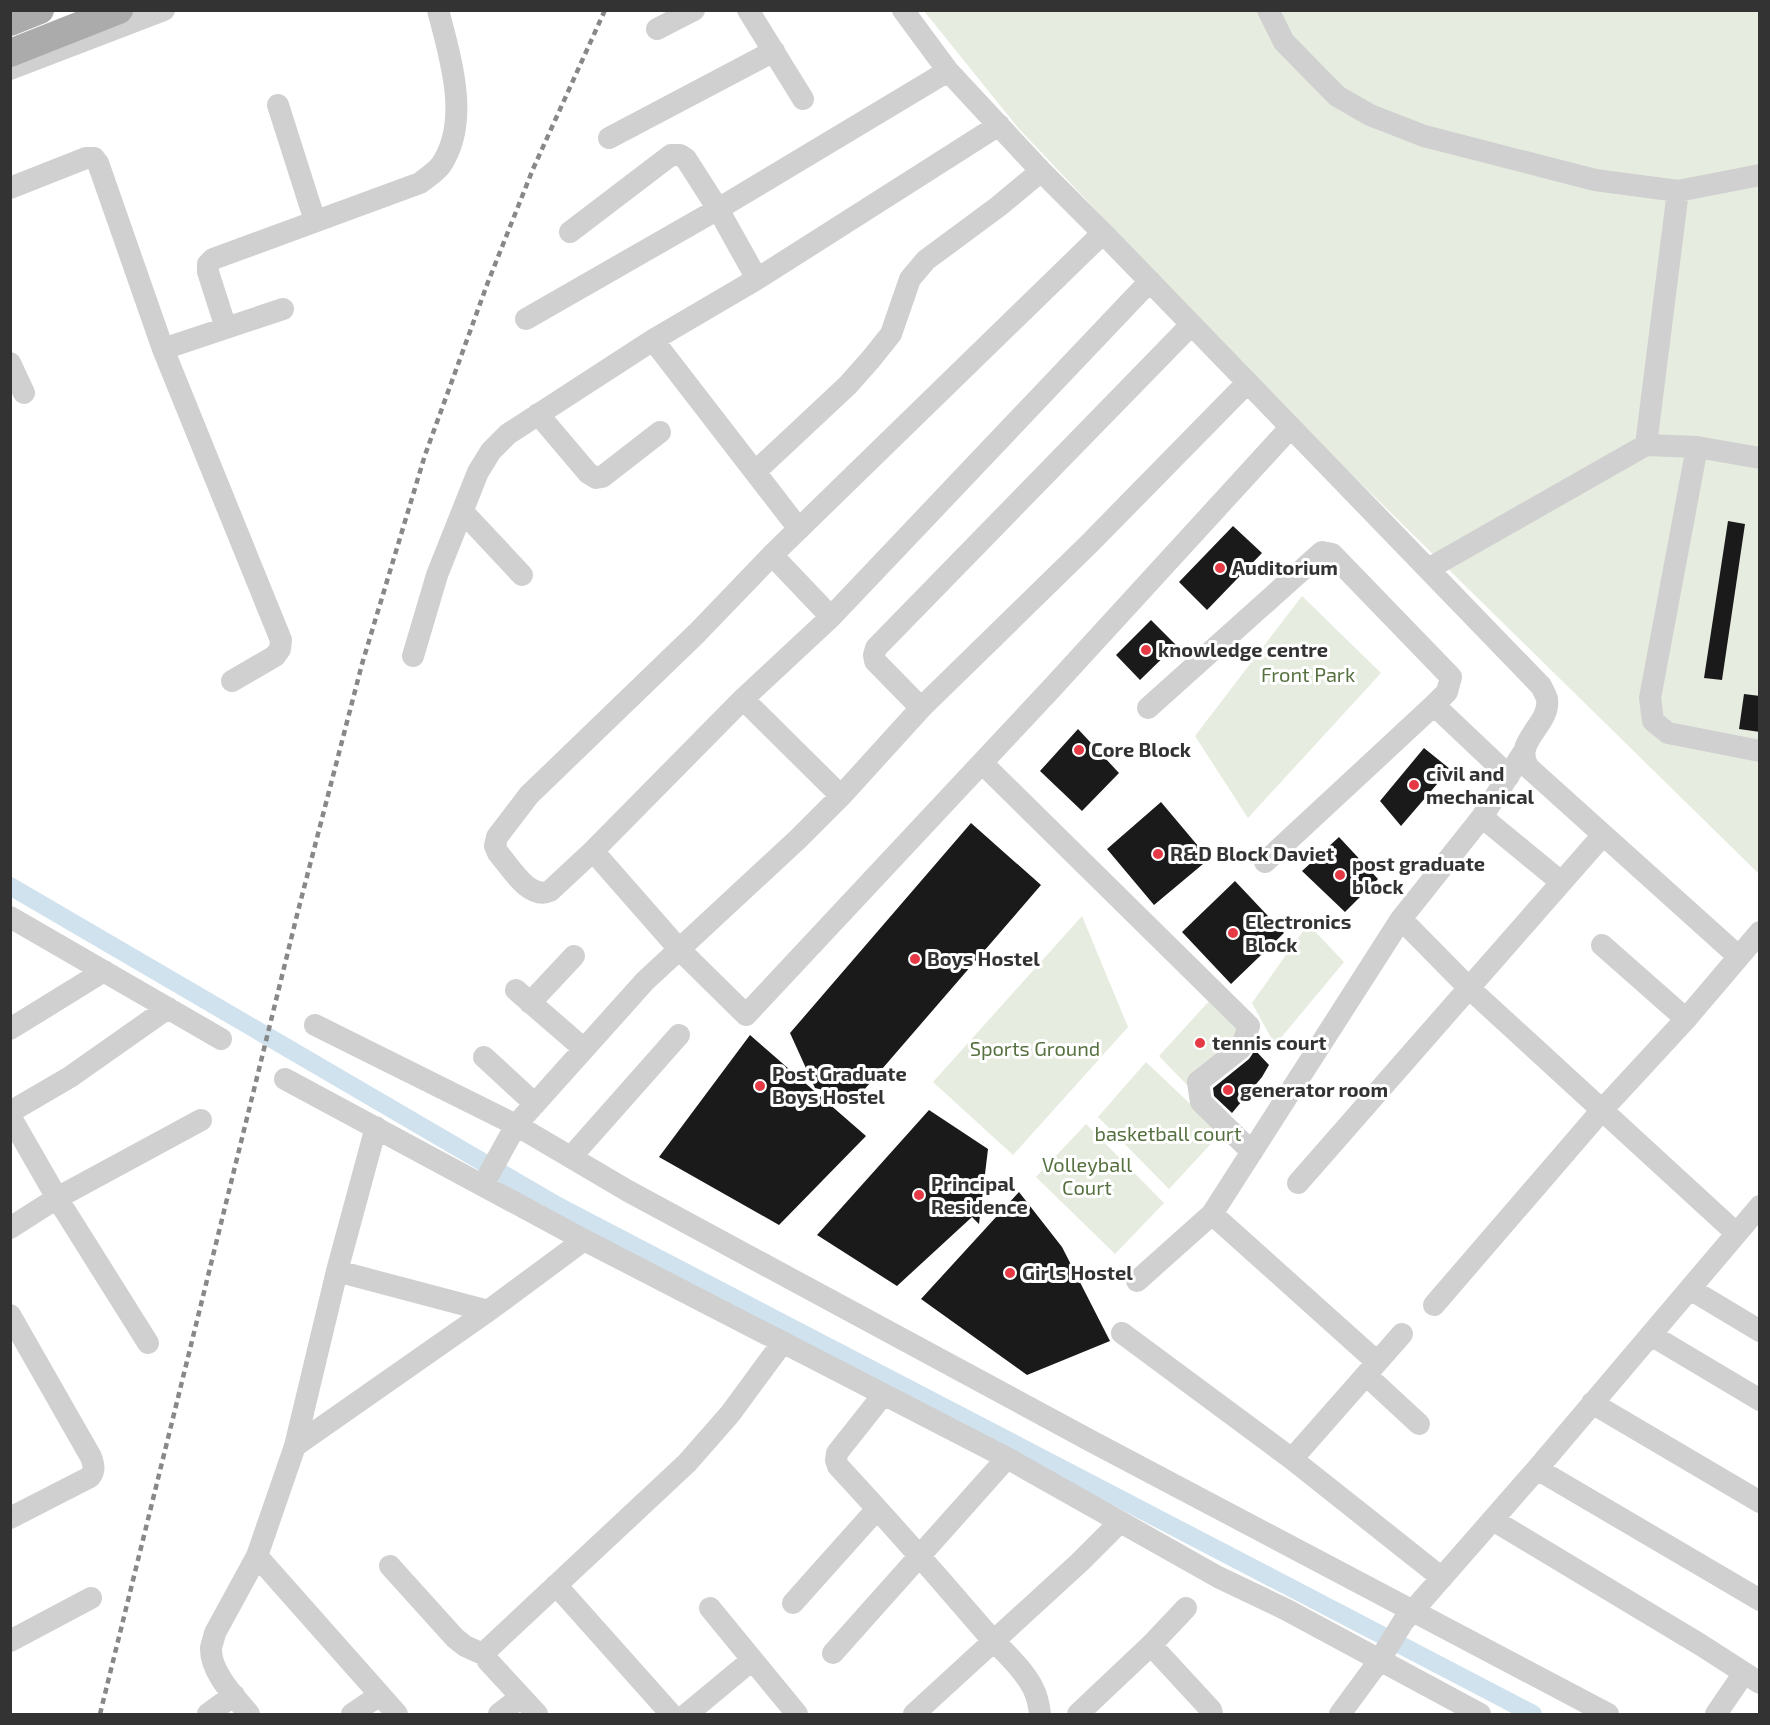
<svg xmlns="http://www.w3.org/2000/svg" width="1770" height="1725" viewBox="0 0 1770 1725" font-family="'Exo 2',sans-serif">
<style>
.green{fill:#e6ecdf}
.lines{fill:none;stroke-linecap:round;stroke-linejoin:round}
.canal{stroke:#cfe2ee;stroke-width:18}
.building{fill:#1a1a1a}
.minor{stroke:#d0d0d0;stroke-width:22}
.major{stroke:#ababab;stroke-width:28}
.rail{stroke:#888;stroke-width:4.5;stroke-dasharray:6 4.5;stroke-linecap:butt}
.poi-dot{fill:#e63946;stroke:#fff;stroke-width:2}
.labels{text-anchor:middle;stroke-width:6;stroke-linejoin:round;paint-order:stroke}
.poi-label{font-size:20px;font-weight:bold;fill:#333;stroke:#fff;text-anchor:start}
.park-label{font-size:20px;fill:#56703f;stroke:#fff}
</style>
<rect width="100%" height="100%" fill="#fff"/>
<path class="green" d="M 924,11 L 1759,11 L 1759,874 L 1283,407 L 1019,129 Z
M 1302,596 L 1381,673 L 1248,818 L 1195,736 Z
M 1082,916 L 1128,1027 L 1013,1155 L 933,1082 Z
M 1308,924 L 1344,962 L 1275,1045 L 1252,1003 Z
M 1211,999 L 1242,1030 L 1187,1085 L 1159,1056 Z
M 1146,1062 L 1221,1133 L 1169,1189 L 1098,1117 Z
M 1086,1124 L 1164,1203 L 1115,1254 L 1036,1177 Z"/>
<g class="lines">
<path class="canal" d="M 10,886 L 558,1206 L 1533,1714"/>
</g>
<path class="building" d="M 1728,521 L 1745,524 L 1722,680 L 1704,678 Z
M 1233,526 L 1262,553 L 1207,610 L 1179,582 Z
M 1151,620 L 1176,645 L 1140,680 L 1116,655 Z
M 1744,694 L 1760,696 L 1760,732 L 1739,729 Z
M 1078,729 L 1119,773 L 1082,811 L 1040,771 Z
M 1424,748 L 1450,769 L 1401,826 L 1380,801 Z
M 1161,802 L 1209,859 L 1154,905 L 1107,849 Z
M 971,823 L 1041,885 L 857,1098 L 815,1088 L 790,1033 Z
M 1339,837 L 1378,879 L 1345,912 L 1302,871 Z
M 1235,881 L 1284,933 L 1231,984 L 1182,932 Z
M 750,1035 L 866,1136 L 779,1225 L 659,1157 Z
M 1255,1050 L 1269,1065 L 1262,1077 L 1232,1113 L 1214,1096 L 1213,1088 L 1249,1059 Z
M 929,1110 L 988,1149 L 979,1224 L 972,1217 L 897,1286 L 817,1235 Z
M 1019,1192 L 1062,1247 L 1110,1341 L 1027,1375 L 921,1299 Z"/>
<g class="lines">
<path class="minor" d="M 748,10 L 803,99
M 903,10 L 948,71 L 1041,171 L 1103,233 L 1541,686 C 1543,690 1546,695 1547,699 C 1551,725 1511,742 1529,768 L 1738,956
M 1268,10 L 1284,42 L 1337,96 L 1370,115 L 1424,136 L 1595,180 L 1678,191 L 1760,175
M 657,29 L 694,10
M 10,69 L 164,10
M 278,105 L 315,221
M 609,138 L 774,51
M 10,188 L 86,158 L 94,158 L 98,163 L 163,349 L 281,640 L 280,649 L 275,656 L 232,681
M 570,232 L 671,155 L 680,155 L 686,159 L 718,209 L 757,279
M 1103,233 L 772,555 L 697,633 L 529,795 L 497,837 L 495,846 L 498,853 C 511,868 529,900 550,891 L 593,851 L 743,699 L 831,617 L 1150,281
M 526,319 L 718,209 L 948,71
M 226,328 L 208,272 L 208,264 L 213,259 L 420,183 C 426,178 436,172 441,165 C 471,121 450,57 438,10
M 653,340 L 799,529
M 163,349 L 283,309
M 10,363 L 24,393
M 538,414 L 588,473 L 596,478 L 602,477 L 660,432
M 1646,445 L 1678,191
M 1697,447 L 1650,698 L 1653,721 L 1668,733 L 1760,751
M 755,472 L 848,385 L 871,359 L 891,334 L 910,279 L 926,260 L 999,206 L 1041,171
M 463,512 L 522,575
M 772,555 L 831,617
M 1428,569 L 1646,445 L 1697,447 L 1760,458
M 413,656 L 437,575 L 478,472 L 491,451 L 508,434 L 653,340 L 757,279 L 999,125
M 743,699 L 841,796
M 921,708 L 875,661 L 874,655 L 876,648 L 1191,325
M 1148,708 L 1322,552 L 1332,554 L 1451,677 L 1447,692 L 1434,705
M 982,763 L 1249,1026 L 1241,1048 L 1198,1082 L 1201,1102 L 1252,1152
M 1482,817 L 1561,882
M 593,851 L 679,949 L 746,1015 L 1051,689 L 1290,428
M 1265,862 L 1434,705 L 1509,776
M 10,917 L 221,1039
M 1401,919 L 1470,989 L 1736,1233
M 1602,945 L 1686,1019
M 516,990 L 584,1049
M 530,1003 L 574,956
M 315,1025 L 516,1125 L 628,1191 L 1091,1441 L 1608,1714
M 10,1029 L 104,971
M 484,1057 L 535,1104
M 285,1079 L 584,1240 L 1007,1458 L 1218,1577 L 1285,1609 L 1480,1714
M 10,1112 L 70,1077 L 168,1008
M 10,1116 L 57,1198 L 148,1343
M 571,1157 L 679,1035
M 1298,1183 L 1603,835
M 483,1185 L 516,1125 L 645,981 L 798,839 L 841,796 L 921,708 L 1090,543 L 1247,383
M 1212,1214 L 1377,1362
M 10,1228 L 57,1198 L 201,1120
M 337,1271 L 488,1311
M 1137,1281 L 1212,1214 L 1401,919 L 1482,817 L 1523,753
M 1690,1289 L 1760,1331
M 1434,1305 L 1602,1110 L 1686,1019 L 1760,932
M 10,1315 L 91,1457 C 94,1465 95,1471 90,1477 L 10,1518
M 1122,1333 L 1292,1459 L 1442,1578
M 1651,1335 L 1760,1400
M 1366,1375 L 1419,1424
M 883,1395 L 837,1453 L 836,1460 L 838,1466 C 887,1519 935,1573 982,1628 C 999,1648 1021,1665 1033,1688 C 1037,1696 1039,1705 1040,1714
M 1592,1403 L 1760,1502
M 295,1446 L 488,1311 L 584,1240
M 1292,1459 L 1402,1334
M 1537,1469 L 1760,1600
M 1493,1520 L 1701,1645 L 1760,1683
M 257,1556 L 397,1714
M 390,1566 L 455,1638 L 465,1646 L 485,1655
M 556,1585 L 671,1714
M 793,1603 L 877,1509
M 710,1608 L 797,1714
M 10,1641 L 91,1598
M 1151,1645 L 1211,1710 L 1212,1714
M 833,1653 L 1007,1458
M 208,1714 L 234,1695
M 249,1714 C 235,1697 210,1672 211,1648 C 212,1643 214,1638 215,1633 L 257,1556 L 295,1446 L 337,1271 L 376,1127
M 352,1714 L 380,1695
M 499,1714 L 521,1697
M 537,1714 L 488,1661 L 485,1655 L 488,1649 L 687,1463 L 730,1414 L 783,1342
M 687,1714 L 752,1660
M 914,1714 L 1080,1562 L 1120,1522
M 1078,1714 L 1151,1645 L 1186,1608
M 1340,1714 L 1379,1661 L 1403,1622 L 1537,1469 L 1760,1206
M 1716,1714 L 1744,1673"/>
<path class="major" d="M 10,22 L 40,10
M 10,53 L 119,10"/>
<path class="rail" d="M 100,1714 L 297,915 L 362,664 L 425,455 L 488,282 L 533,169 L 605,10"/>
</g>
<g class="poi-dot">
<circle cx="1220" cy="568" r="6"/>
<circle cx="1146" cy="650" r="6"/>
<circle cx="1079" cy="750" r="6"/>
<circle cx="1414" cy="785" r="6"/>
<circle cx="1158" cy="854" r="6"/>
<circle cx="1340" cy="875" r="6"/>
<circle cx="1233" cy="933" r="6"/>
<circle cx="915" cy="959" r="6"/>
<circle cx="1200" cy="1043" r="6"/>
<circle cx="760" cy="1086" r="6"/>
<circle cx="1228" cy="1090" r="6"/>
<circle cx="919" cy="1195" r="6"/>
<circle cx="1010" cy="1273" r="6"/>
</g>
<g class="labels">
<g class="poi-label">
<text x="1232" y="575">Auditorium</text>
<text x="1158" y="657">knowledge centre</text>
<text x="1091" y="757">Core Block</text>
<text x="1426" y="781">civil and<tspan x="1426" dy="23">mechanical</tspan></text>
<text x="1170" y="861">R&amp;D Block Daviet</text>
<text x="1352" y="871">post graduate<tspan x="1352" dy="23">block</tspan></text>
<text x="1245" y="929">Electronics<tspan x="1245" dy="23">Block</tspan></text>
<text x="927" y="966">Boys Hostel</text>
<text x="1212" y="1050">tennis court</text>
<text x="772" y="1081">Post Graduate<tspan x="772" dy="23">Boys Hostel</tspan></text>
<text x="1240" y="1097">generator room</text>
<text x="931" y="1191">Principal<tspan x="931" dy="23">Residence</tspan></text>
<text x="1022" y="1280">Girls Hostel</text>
</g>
<g class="park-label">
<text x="1308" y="682">Front Park</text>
<text x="1035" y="1056">Sports Ground</text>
<text x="1168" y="1141">basketball court</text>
<text x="1087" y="1172">Volleyball<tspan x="1087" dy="23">Court</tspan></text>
</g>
</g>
<rect width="1770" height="1725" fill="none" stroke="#333333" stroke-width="24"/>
</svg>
